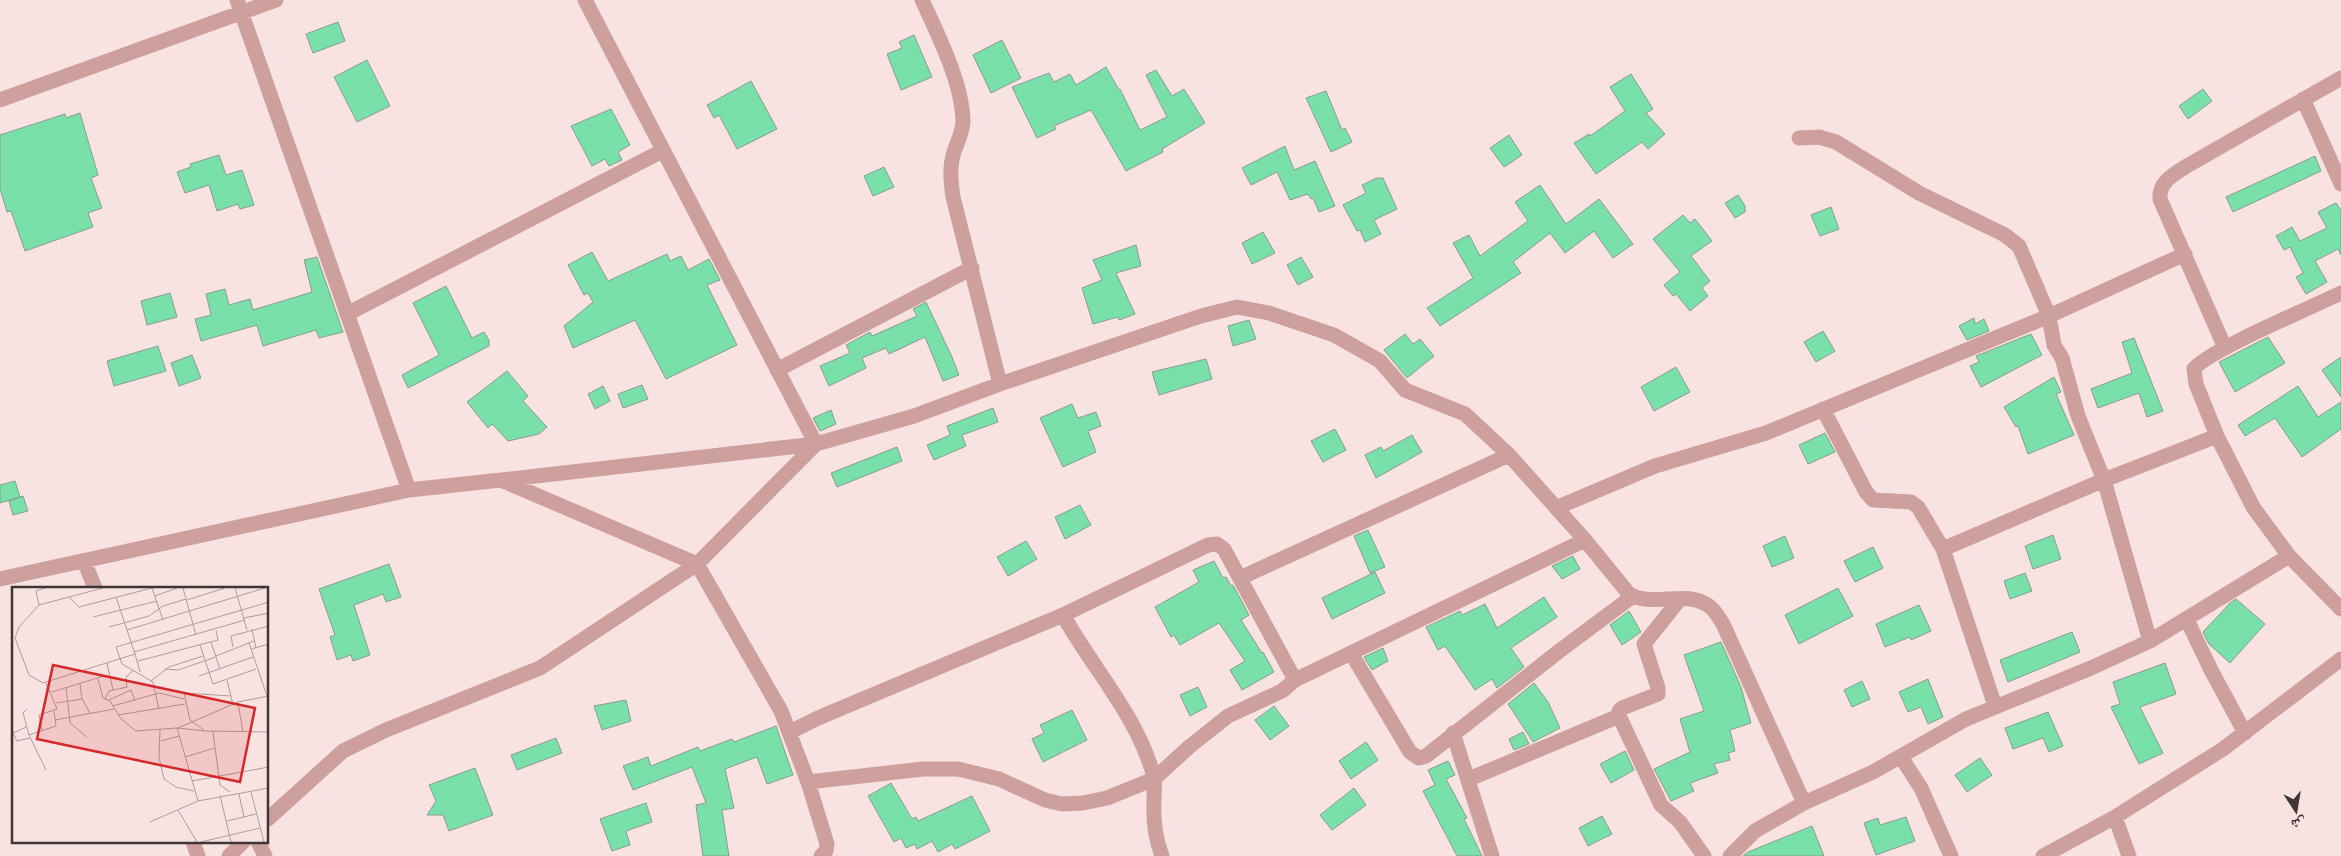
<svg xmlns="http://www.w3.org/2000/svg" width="2341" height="856" viewBox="0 0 2341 856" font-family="Raleway,'Noto Naskh Arabic',sans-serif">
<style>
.building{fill:#79e0aa;stroke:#8b9b91}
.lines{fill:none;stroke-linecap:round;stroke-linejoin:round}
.street{stroke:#cd9f9d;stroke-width:15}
.inset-road{fill:none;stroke:#ae9d9d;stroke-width:1}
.view{fill:#d62828;fill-opacity:0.15;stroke:#d62828;stroke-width:2.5}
.inset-edge{fill:none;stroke:#3e3535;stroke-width:2.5}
</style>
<rect width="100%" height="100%" fill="#f8e3e2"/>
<path class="building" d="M 338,22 L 345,41 L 313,53 L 306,34 Z
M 914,35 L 932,77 L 901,90 L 887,54 L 902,48 L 899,42 Z
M 1002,40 L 1021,78 L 991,93 L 973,55 Z
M 367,60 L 390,106 L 357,122 L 334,77 Z
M 1106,67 L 1119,90 L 1120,89 L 1140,130 L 1167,117 L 1146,75 L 1156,70 L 1172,96 L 1184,89 L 1205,123 L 1162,149 L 1163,152 L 1126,171 L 1091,110 L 1054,126 L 1056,129 L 1037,138 L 1012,87 L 1049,73 L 1054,82 L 1070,74 L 1076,85 Z
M 1631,74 L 1653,109 L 1646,113 L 1665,134 L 1648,149 L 1642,142 L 1596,174 L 1574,143 L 1589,134 L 1590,136 L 1625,111 L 1610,87 Z
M 751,81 L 777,129 L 737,149 L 719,115 L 714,118 L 707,105 Z
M 2203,89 L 2212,101 L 2188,119 L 2179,106 Z
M 1326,91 L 1342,130 L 1345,128 L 1352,142 L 1331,152 L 1306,98 Z
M 611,109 L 630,145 L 618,152 L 622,160 L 609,166 L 605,159 L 592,166 L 571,126 Z
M 80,113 L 98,175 L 91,178 L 102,208 L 88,213 L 93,227 L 25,251 L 11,211 L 7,212 L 0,189 L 0,135 L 65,114 L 66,118 Z
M 1509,135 L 1522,155 L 1504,167 L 1490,148 Z
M 1285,146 L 1294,170 L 1315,161 L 1335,206 L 1319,212 L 1313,198 L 1311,199 L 1308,194 L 1290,200 L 1277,172 L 1251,185 L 1242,168 Z
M 219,155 L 226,175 L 242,170 L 254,205 L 240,209 L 238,204 L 217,211 L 209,185 L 185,193 L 177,172 L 191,167 L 190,164 Z
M 2315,156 L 2321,171 L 2233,212 L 2226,197 Z
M 884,167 L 894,187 L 873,196 L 864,176 Z
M 1377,178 L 1383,178 L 1397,209 L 1374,220 L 1381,234 L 1365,242 L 1360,230 L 1357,231 L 1343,205 L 1366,193 L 1362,185 Z
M 1540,185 L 1566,224 L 1599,199 L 1633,244 L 1613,258 L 1594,231 L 1565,253 L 1550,233 L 1513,262 L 1521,273 L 1440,326 L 1427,308 L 1473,278 L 1453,243 L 1469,235 L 1480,256 L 1528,221 L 1515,202 Z
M 1738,195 L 1745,206 L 1745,212 L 1735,218 L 1725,203 Z
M 2336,203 L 2341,210 L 2341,255 L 2338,249 L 2315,261 L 2327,282 L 2306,294 L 2296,277 L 2303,273 L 2290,247 L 2284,250 L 2276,236 L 2292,227 L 2300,241 L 2327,228 L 2318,212 Z
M 1831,207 L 1839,229 L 1820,236 L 1811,215 Z
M 1683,215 L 1690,223 L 1695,219 L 1712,241 L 1691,256 L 1710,281 L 1702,288 L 1708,296 L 1690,311 L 1676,294 L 1673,296 L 1664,285 L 1680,272 L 1653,239 Z
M 1263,232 L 1275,253 L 1252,264 L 1242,243 Z
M 1136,245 L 1141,266 L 1116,273 L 1135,314 L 1119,320 L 1118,317 L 1093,324 L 1082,288 L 1102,280 L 1093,260 Z
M 592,252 L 608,281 L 667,254 L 670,261 L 681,256 L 688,270 L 709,259 L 720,280 L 707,285 L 737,345 L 666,379 L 635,320 L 573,348 L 564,326 L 593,302 L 588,293 L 584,295 L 568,265 Z
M 317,257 L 343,332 L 319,338 L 316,330 L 263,346 L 257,325 L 201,341 L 195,319 L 211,315 L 206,294 L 225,289 L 229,305 L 250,299 L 253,310 L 312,292 L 304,260 Z
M 1301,257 L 1313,277 L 1298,285 L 1287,265 Z
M 446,286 L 472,338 L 484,332 L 489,340 L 489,346 L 408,388 L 402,375 L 439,355 L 413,303 Z
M 170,293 L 177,317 L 147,325 L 141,301 Z
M 926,302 L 952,357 L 959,375 L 943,381 L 925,337 L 889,354 L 886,348 L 862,358 L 866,368 L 829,386 L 820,366 L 850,353 L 846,345 L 870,332 L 872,336 L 917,316 L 913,309 Z
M 1974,318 L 1975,324 L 1984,319 L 1989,331 L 1967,340 L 1959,326 Z
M 1249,320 L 1256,339 L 1233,346 L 1228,326 Z
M 1823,331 L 1835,351 L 1816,362 L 1804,342 Z
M 1405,334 L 1413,344 L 1420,339 L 1434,356 L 1407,378 L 1384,350 Z
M 2031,334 L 2042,355 L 1981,387 L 1970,366 L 1979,362 L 1976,356 Z
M 2268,337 L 2285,363 L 2235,392 L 2219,362 Z
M 2134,338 L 2163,411 L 2147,417 L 2139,393 L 2098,408 L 2091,389 L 2132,373 L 2122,342 Z
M 158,346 L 166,371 L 114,386 L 107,361 Z
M 192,355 L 201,378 L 179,386 L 171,363 Z
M 2341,357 L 2341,397 L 2322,370 Z
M 1206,359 L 1212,379 L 1159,395 L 1152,372 Z
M 1676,367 L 1690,392 L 1654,411 L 1641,387 Z
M 507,371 L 528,396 L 523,401 L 547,427 L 539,434 L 508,441 L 492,424 L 488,428 L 467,402 Z
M 2054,377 L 2061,392 L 2056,394 L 2074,435 L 2028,454 L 2018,426 L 2016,427 L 2004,407 Z
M 642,385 L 648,399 L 623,408 L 618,394 Z
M 603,386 L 610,401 L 595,409 L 588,394 Z
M 2298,386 L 2318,417 L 2341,402 L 2341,429 L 2302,457 L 2275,418 L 2245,436 L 2238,425 Z
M 1072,404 L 1078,418 L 1096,412 L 1101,426 L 1088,431 L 1096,452 L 1063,467 L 1040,418 Z
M 993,408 L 998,422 L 962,435 L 966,446 L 934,460 L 927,445 L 950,435 L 947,426 Z
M 831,410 L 836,424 L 820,431 L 813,418 Z
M 1335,429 L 1346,450 L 1323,462 L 1311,441 Z
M 1825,433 L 1835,452 L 1808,464 L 1799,445 Z
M 1412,435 L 1422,452 L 1376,478 L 1365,455 L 1381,447 L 1383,451 Z
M 897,447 L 902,461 L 837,487 L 831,473 Z
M 15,481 L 20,497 L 0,503 L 0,485 Z
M 23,496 L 28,511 L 13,515 L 9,501 Z
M 1080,505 L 1091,525 L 1065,539 L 1055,517 Z
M 1368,530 L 1385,567 L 1370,573 L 1354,536 Z
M 2053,535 L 2061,559 L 2033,569 L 2025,546 Z
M 1785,536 L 1794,558 L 1772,567 L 1763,546 Z
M 1026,541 L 1037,559 L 1008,576 L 997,557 Z
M 1873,547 L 1883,568 L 1855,582 L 1844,561 Z
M 1573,556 L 1580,569 L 1562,579 L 1552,566 Z
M 1214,561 L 1223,578 L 1226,577 L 1231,586 L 1233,585 L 1249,615 L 1241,620 L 1262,653 L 1263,652 L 1274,672 L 1242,690 L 1230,670 L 1245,661 L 1219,623 L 1180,645 L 1174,635 L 1171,637 L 1155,607 L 1199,582 L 1193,570 Z
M 389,564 L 401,597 L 386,602 L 383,594 L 354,605 L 370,655 L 353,661 L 351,655 L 337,660 L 330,637 L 335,635 L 319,589 Z
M 1375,572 L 1385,593 L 1332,619 L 1322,598 Z
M 2025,573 L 2032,591 L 2010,599 L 2004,581 Z
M 1838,588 L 1853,616 L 1799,644 L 1785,615 Z
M 1544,597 L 1557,617 L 1511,648 L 1524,667 L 1497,688 L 1492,679 L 1475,690 L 1445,646 L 1438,650 L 1426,627 L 1460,611 L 1462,615 L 1485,604 L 1497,628 Z
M 2236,599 L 2265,624 L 2230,663 L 2209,644 L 2203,632 L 2230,603 Z
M 1919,605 L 1931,631 L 1911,640 L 1910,637 L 1885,647 L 1876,624 Z
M 1629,611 L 1641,632 L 1622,645 L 1610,625 Z
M 2072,632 L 2080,652 L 2008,682 L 2000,660 Z
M 1721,642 L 1741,687 L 1751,723 L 1730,730 L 1735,751 L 1728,753 L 1730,760 L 1714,764 L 1718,773 L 1690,783 L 1694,791 L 1671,801 L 1654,769 L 1690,752 L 1680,719 L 1704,711 L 1684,655 Z
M 1383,648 L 1388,661 L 1372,670 L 1364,657 Z
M 2165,663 L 2176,694 L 2140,707 L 2163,753 L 2139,764 L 2111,707 L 2120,704 L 2113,682 Z
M 1928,679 L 1943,717 L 1928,724 L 1921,707 L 1908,712 L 1899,692 Z
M 1862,681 L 1870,699 L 1852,707 L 1844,690 Z
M 1534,683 L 1548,702 L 1560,728 L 1533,742 L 1508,704 Z
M 1198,687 L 1207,707 L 1190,716 L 1180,695 Z
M 626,700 L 631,721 L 602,730 L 594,706 Z
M 1274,706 L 1289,726 L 1270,740 L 1255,720 Z
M 1072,710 L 1087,740 L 1043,762 L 1032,739 L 1044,733 L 1040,725 Z
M 2048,712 L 2063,746 L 2049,752 L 2043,738 L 2013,749 L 2005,728 Z
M 776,726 L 793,775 L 767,784 L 757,757 L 725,769 L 734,808 L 722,810 L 729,856 L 703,856 L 696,805 L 706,803 L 692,767 L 633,790 L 623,766 L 648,757 L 651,766 L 698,747 L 700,751 L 732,739 L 734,742 Z
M 1523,732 L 1529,744 L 1514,750 L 1509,739 Z
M 556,738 L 562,753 L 517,770 L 511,755 Z
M 1366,742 L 1378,760 L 1351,779 L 1339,761 Z
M 1625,751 L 1634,770 L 1611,783 L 1600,764 Z
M 1980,758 L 1992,775 L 1967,792 L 1955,775 Z
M 1448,761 L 1455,775 L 1446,779 L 1467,818 L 1464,819 L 1482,856 L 1457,856 L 1423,791 L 1435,785 L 1428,770 Z
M 475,768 L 493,815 L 449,831 L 443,815 L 427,815 L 436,801 L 429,785 Z
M 891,783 L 912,819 L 916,817 L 918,821 L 972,796 L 990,831 L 955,849 L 952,844 L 938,852 L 932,841 L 917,849 L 915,844 L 906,848 L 901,838 L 894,842 L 868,796 Z
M 1354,788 L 1366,805 L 1332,830 L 1320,815 Z
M 646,803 L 652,822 L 626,831 L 630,845 L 612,851 L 600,819 Z
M 1602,816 L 1612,834 L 1588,846 L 1579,828 Z
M 1906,817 L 1915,841 L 1876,855 L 1864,823 L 1878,818 L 1880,825 Z
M 1812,826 L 1824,856 L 1743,856 L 1748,852 Z"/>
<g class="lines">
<path class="street" d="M 237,0 L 409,490
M 585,0 L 816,444
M 922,0 C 938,35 963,84 963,123 C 962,133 957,143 954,152 C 949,167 951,182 953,197 L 1000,384
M 2303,99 L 2341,184
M 0,100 L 276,0
M 1799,138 L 1819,137 L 1836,142 L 1919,193 L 2005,235 L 2019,246 L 2049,316 L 2054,345 L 2062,358 L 2078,416 L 2104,480 L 2150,641
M 2341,293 C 2315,306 2207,351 2194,369 L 2196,384 L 2217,436 L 2253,507 L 2289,556 L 2341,609
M 347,314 L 662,151
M 2225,348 L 2160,199 C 2159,182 2172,176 2185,167 L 2341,78
M 777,370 L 972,268
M 1823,409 L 1866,492 L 1873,500 L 1911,502 L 1918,507 L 1943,549 L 1995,706
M 501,480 L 816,444 L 914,416 L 1000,384 L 1201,316 L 1237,307 L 1269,313 L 1334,335 L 1380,361 L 1405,390 L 1465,414 L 1509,455 L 1585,540 L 1629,594 C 1653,608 1685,589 1709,606 C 1715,610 1719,618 1723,624 L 1804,803
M 1556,508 L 1655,466 L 1766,433 L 2049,316 L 2185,254
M 1943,549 L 2104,480 L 2217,436
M 84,561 L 95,588
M 1240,578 L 1509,455
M 0,579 L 409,490 L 501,480 L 697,564 L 781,711 L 808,782 L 827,844 L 826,851 L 821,856
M 1680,599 L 1644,644 L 1658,688 L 1658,694 L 1622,708 L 1619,711 L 1619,716 L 1661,805 L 1680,822 L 1704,856
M 1063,615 C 1093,669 1137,715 1154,777 C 1155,784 1154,793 1154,800 C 1153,820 1155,838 1162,856
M 2187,620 L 2211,670 L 2245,733
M 1351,653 L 1410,752 L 1419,758 L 1426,756 L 1558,652 L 1633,596
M 790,732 L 818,718 L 1063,615 L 1208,545 L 1217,544 L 1224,549 L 1295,680
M 1453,733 L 1492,856
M 1901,757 L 1921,788 L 1951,856
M 1469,779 L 1619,716
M 808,782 L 923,769 L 958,769 L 999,779 L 1045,800 L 1062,804 L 1083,803 L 1107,798 L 1154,779 L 1189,747 L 1228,716 L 1282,691 L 1295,680 L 1351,653 L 1585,540
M 2115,817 L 2129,856
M 268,819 L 343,751 L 386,730 L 540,668 L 697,564 L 816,444
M 193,842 L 198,856
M 258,842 L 265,856
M 229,856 L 243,842
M 1730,856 L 1755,831 L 1804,803 L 1873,772 L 1966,719 L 2091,668 L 2150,641 L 2289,556
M 2043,856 L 2115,817 L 2223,749 L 2341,659"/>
</g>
<g transform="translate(12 587)">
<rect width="256" height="256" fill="#f8e3e2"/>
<path class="inset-road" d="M 33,1 L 24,4 L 27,18 L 7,40 L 3,51 L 17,88 L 31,96 L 123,67 L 104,10M 140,1 L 151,33M 171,1 L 184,48M 223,1 L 235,43M 143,9 L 165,1M 57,10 L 67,20 L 140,1M 175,13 L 213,1M 27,18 L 91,1M 81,30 L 145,14M 232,31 L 257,26M 97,40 L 137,29 L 151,19 L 174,12M 240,42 L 244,61M 115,43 L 253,1M 199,55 L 208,82M 237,56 L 255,109M 188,58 L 201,97 L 244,82M 221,60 L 219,49 L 257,39M 239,62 L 257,57M 122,65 L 233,33M 123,67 L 128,85M 204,69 L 242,54M 126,74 L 206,53 L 204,43M 95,76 L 101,103M 153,82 L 166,83 L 204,70M 187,89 L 241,70M 86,92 L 91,111 L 98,114 L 109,132 L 124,144 L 165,141 L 193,144M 215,93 L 221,118M 139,94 L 157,80 L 191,69M 68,97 L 70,112 L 78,126M 54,100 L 58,136 L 75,150M 115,101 L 114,90 L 122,83M 40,105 L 95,88M 219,109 L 172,106 L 178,133 L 193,144 L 257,145M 93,112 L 97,104 L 115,100M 97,113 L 119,103 L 123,114M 44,116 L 70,112M 226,116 L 231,145M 101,119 L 147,106 L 172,112M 15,122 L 11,126 L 17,148 L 34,183M 147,122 L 141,95 L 110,77 L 104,60 L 257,15M 106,128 L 173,117M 43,133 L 102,122M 14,140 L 1,146 L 5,154 L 18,151M 165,141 L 186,214M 166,141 L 226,115 L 257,109M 148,143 L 147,170 L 152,192 L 164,200 L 182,204M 30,144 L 27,128 L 45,122 L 34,96M 201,145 L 208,198 L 218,205M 17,148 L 44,139 L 42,124M 149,154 L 167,149M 173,170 L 203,161M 180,194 L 257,180M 239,205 L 252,255M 227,207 L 232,230M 208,208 L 219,255M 166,223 L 185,255M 215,234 L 244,227M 138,235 L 186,214 L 257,201M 189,255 L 248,241"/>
<path class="view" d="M 41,78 L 243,121 L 228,195 L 25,152 Z"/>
<rect width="256" height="256" class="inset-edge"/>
</g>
<g transform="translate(2296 811) rotate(168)" stroke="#f8e3e2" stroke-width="4" paint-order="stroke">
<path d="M0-4L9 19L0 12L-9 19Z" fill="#3e3535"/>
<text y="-8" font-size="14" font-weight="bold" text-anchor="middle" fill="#3e3535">ش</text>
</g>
</svg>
